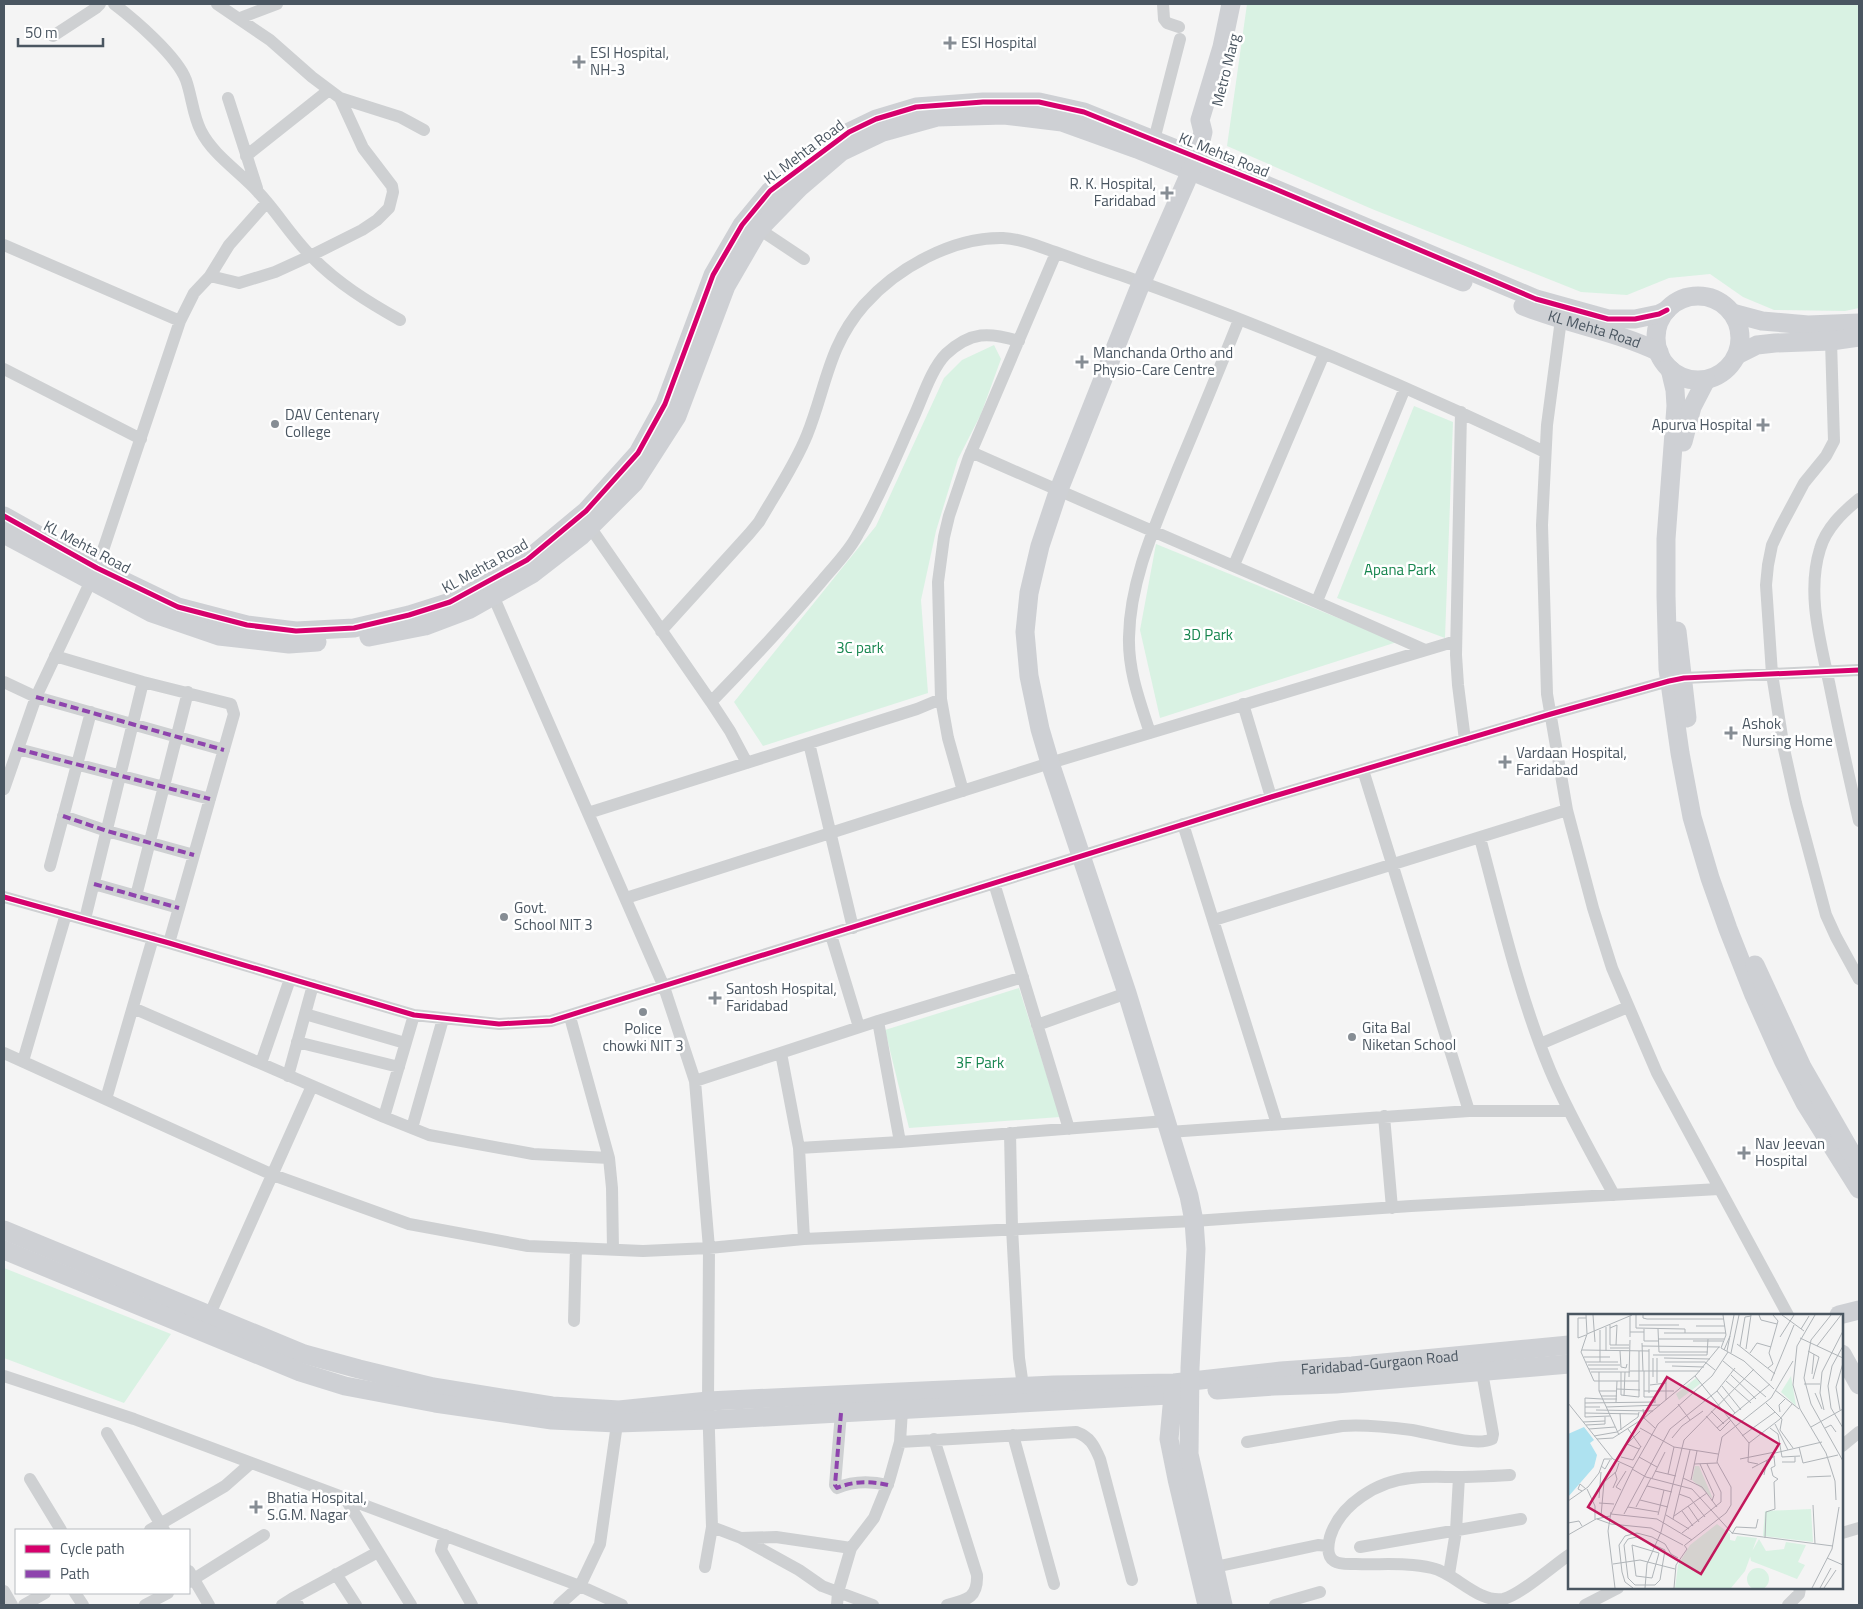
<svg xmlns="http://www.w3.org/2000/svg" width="1863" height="1609" viewBox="0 0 1863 1609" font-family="'Titillium Web',sans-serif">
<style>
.green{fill:#d9f2e3}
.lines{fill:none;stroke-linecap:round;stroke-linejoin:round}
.street{stroke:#ced0d2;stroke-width:12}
.secondary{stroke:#ced0d4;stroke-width:19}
.quiet{stroke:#8e44ad;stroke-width:4;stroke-dasharray:8 4;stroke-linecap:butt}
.cycleway-casing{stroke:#fff;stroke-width:8}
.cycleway{stroke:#d6006c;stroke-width:5}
.poi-dot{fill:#868d94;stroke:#fff;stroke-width:2}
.labels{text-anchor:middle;stroke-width:5;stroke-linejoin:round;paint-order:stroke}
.poi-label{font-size:15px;fill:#4a5661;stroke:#fff;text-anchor:start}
.street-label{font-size:15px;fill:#4a5661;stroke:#fff}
.park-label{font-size:15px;fill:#17864f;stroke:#fff}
.inset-road{fill:none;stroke:#b0b5b9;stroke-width:1}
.view{fill:#c2185b;fill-opacity:0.15;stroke:#c2185b;stroke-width:2.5}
.inset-edge{fill:none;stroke:#4a5661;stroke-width:2.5}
</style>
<rect width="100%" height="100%" fill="#f4f4f4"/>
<path class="green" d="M 1247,4 L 1859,4 L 1859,308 L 1845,311 L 1774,310 L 1743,297 L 1710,274 L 1669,278 L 1627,295 L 1581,292 L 1372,209 L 1227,146 Z
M 994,345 L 1001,359 L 981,414 L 958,459 L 936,531 L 921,600 L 928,693 L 763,746 L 734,702 L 876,526 L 944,378 L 962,360 Z
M 1414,406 L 1453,422 L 1445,638 L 1337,598 Z
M 1156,544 L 1397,642 L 1160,718 L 1140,630 Z
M 1019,988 L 1060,1117 L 909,1128 L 885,1030 Z
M 4,1268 L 171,1334 L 124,1403 L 4,1358 Z"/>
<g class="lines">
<path class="street" d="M 114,4 C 135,20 177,56 186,80 C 192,97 193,116 201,131 C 213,155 240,172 258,192 C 277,212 291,236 311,256 C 337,283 368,302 400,320
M 217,4 L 270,40 L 312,77 L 340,98 L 400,117 L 424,130
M 1163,4 L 1164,19 L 1167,23 L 1179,27
M 240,18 L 277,4
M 53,36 L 96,8 L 100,4
M 228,98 L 257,188
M 1154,140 L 1180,39
M 246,156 L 329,90
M 759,229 L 804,259
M 4,245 L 180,321 L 97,568 L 36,697 L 4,789
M 210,276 L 229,245 L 267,202
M 1562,312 L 1547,425 L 1542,525 L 1547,694 L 1567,810 L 1593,908 L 1612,968 L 1657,1073 L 1788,1315
M 180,321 L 194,293 L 210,276 L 239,283 L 275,272 L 310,256 L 362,230 L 377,220 L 389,208 L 393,192 L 392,186 L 363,148 L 340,98
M 1831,341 L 1834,441 L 1826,456 L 1804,483 L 1781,526 L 1772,545 L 1768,565 L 1766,585 L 1772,674 L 1784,749 L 1796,803 L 1826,915 L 1836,937 L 1859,979
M 4,369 L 141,439
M 1461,412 L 1456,655 L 1458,685 L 1465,740
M 971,452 C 1122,519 1274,582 1425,650
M 1859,499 C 1843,512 1826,528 1820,549 C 1806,594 1821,643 1830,687 C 1839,732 1849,777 1859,821
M 590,527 L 711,702 L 730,731 L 747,763
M 1234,565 L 1324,354
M 491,591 L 664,987 L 695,1081 L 709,1248 L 708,1401 L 712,1527 L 705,1567
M 1317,601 L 1405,388
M 661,631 L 749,534 L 759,522 C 775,494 795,465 807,435 C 826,388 828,346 864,305 C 897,268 952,237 1003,238 C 1022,239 1038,246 1055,252 C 1077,260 1099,268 1121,275 C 1265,326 1407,386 1545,452
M 55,656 L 143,682 L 231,704 L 234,714 L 169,943
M 4,682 L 36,697 L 224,750
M 711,702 C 749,663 786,623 821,582 C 833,567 849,552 858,534 C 880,497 897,454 915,414 C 923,396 932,368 946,354 C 971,331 989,332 1019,341
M 1243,704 L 1271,797
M 1150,733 C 1140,702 1128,671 1129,637 C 1130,579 1156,524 1177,471 C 1198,421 1219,370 1239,320
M 809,743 L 853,928
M 18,749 L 210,799
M 1363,770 L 1469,1111
M 963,791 L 948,738 L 941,699 L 938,582 L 944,537 L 949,516 L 969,457 L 1056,253
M 588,813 L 917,709 L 941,699
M 63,816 L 107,831 L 194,855
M 1183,824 L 1277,1124
M 1480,838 C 1501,916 1519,995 1550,1070 C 1568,1113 1592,1154 1614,1195
M 50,866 L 91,712
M 994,883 L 1069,1129
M 94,884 L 179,908
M 136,896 L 188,692
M 4,897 L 169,943 L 414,1015 L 499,1024 L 551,1021 L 1271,797 L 1551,714 L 1669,681 L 1684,678 L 1859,670
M 626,898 L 1050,763 L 1456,641
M 85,919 L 143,682
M 1214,920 L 1567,810
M 831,935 L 859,1027
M 133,1008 L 384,1117 L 429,1135 L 533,1154 L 609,1158
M 305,1014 L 405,1043
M 570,1017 L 609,1158 L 612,1188 L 613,1250
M 878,1021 L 900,1142
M 1037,1025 L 1127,993
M 297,1042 L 399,1067
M 1540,1044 L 1628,1007
M 4,1053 L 273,1175 L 409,1224 L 528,1246 L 643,1251 L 709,1248 L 804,1239 L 1194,1221 L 1411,1206 L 1719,1189
M 781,1053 L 799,1148 L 804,1239
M 23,1061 L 66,914
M 261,1063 L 290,979
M 288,1076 L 313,985
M 695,1081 L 878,1021 L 1023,977
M 106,1099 L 153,938
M 1384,1116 L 1392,1208
M 384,1117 L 414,1015
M 412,1128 L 443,1019
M 1169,1132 L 1469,1111 L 1569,1111
M 1010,1133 L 1012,1228 L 1019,1358 L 1023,1386
M 799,1148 L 900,1142 L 1166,1121
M 209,1316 L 312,1086
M 574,1321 L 576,1248
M 4,1376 L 134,1419 L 580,1586 L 622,1605
M 841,1413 L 835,1485 L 837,1488 C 853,1481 871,1481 888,1485
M 107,1433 L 164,1530
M 1013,1435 L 1054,1584
M 934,1439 L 977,1575 C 978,1598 967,1600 947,1605
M 900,1442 L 1076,1432 C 1090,1437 1094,1445 1100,1459 L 1132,1580
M 1247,1442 L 1342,1426 C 1364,1424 1389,1427 1412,1430 C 1430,1433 1477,1447 1492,1439 L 1493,1434 L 1482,1372
M 1842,1446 L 1859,1432
M 1510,1475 C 1492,1476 1474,1477 1457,1477 C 1442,1477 1426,1476 1411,1478 C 1378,1481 1340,1504 1330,1537 C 1328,1545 1326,1556 1334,1561 C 1340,1565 1349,1564 1356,1564 C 1381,1565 1407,1562 1432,1568 C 1455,1573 1478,1603 1503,1599 C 1519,1596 1554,1565 1569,1555
M 30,1479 L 61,1530
M 345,1498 L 411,1605
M 712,1527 L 741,1538 L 776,1537 L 851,1548
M 150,1530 L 225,1486 L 251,1463
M 1842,1533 L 1859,1528
M 445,1535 L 441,1550 L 472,1605
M 741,1538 L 799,1570 L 822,1586 L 873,1605
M 1360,1547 L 1521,1519
M 1215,1567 L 1318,1545 L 1328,1546
M 189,1571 L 209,1605
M 336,1574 L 356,1605
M 1449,1574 L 1456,1531 L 1459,1477
M 189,1582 L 264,1535
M 4,1591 L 12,1605
M 75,1593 L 83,1605
M 24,1605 L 45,1593
M 145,1605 L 168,1593
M 282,1605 L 293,1598
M 298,1605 L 293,1598 L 378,1552
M 559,1605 L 580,1586 L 600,1544 L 618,1417
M 837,1605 L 838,1592 L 851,1548 L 874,1518 L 889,1481 L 900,1442 L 902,1410
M 1275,1605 L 1320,1592
M 1585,1605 L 1618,1588
M 1788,1605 L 1799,1594 L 1800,1588"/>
<g class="secondary">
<circle cx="1698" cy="338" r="42"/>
<path id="s1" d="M 1523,306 C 1568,324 1615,331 1659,352"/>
<path d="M 1732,313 L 1762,321 L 1808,325 L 1859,323"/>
<path d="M 1737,355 L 1757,345 L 1775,343 L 1831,341 L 1859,337"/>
<path d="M 1670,369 L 1675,390 L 1676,406 L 1666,539 L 1666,596 L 1668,669 L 1680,753 L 1692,817 L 1710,878 L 1728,929 L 1754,995 L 1783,1060 L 1805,1103 L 1859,1189"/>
<path d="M 1683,442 L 1692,407 L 1706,380"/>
<path d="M 4,516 L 97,568 L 178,607 L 247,625 L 296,631 L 354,628 L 409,615 L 450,602 L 527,560 L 586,511 L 638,453 L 665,404 L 713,275 L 742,225 L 770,191 L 849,132 L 876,119 L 916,107 L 983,102 L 1039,102 L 1084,112 L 1273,188 L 1536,299 L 1608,319 L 1635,319 L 1659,314 L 1667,310"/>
<path d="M 4,534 L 152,613 L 219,636 L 289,644 L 317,642"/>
<path d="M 1677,631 L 1687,718"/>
<path d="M 369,637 L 425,626 L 470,609 L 532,574 L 581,536 L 634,483 L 677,416 L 726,286 L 759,229 L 799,188 L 841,152 L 883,132 L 937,117 L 1004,115 L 1062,122 L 1137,149 L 1463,282"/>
<path d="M 1755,965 L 1802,1067 L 1859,1166"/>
<path id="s2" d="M 4,1230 L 304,1354 L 359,1369 L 433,1387 L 552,1406 L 619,1410 L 708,1401 L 900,1392 L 1054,1385 L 1174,1383 L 1281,1371 L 1352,1366 L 1569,1345"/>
<path d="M 4,1250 L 300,1372 L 345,1386 L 435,1403 L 552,1420 L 617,1423 L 709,1420 L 1188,1394"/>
<path d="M 1839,1315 L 1859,1310"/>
<path d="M 1842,1354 L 1859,1385"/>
<path d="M 1174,1385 L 1169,1439 L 1177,1479 L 1207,1605"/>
<path d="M 1217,1390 L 1274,1386 L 1336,1384 L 1569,1364"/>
<path d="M 1223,1605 L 1189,1454 L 1190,1368 L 1196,1249 L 1194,1221 L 1189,1196 L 1127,993 L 1050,763 L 1040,729 L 1029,676 L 1025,632 L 1029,593 L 1040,546 L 1058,492 L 1138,291 L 1197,157 L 1203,132 L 1200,120 L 1222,47 L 1231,4"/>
</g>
<path class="quiet" d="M 36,697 L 224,750
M 18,749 L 210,799
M 63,816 L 107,831 L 194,855
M 94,884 L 179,908
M 841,1413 L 835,1485 L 837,1488 C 853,1481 871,1481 888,1485"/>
<defs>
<path id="cycleway" d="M 4,516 L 97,568 L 178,607 L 247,625 L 296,631 L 354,628 L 409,615 L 450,602 L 527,560 L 586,511 L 638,453 L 665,404 L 713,275 L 742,225 L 770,191 L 849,132 L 876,119 L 916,107 L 983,102 L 1039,102 L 1084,112 L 1273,188 L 1536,299 L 1608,319 L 1635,319 L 1659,314 L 1667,310
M 4,897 L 169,943 L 414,1015 L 499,1024 L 551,1021 L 1271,797 L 1551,714 L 1669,681 L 1684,678 L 1859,670"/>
</defs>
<use href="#cycleway" class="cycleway-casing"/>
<use href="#cycleway" class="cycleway"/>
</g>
<g class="poi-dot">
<path d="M947.5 35.5h5v5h5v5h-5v5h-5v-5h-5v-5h5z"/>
<path d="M576.5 54.5h5v5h5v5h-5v5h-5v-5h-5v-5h5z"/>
<path d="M1164.5 185.5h5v5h5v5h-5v5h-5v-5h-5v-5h5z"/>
<path d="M1079.5 354.5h5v5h5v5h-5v5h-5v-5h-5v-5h5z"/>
<circle cx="275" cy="424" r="5"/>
<path d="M1760.5 417.5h5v5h5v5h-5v5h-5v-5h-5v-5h5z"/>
<path d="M1728.5 725.5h5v5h5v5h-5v5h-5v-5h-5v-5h5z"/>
<path d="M1502.5 754.5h5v5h5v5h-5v5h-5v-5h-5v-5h5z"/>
<circle cx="504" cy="917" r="5"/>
<path d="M712.5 990.5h5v5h5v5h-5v5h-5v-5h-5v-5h5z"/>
<circle cx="643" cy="1012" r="5"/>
<circle cx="1352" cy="1037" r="5"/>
<path d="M1741.5 1145.5h5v5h5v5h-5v5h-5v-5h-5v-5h5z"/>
<path d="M253.5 1499.5h5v5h5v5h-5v5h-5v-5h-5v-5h5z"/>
</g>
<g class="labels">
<g class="poi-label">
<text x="961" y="48">ESI Hospital</text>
<text x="590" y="58">ESI Hospital,<tspan x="590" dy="17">NH-3</tspan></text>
<text x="1156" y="189" text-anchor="end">R. K. Hospital,<tspan x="1156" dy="17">Faridabad</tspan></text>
<text x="1093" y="358">Manchanda Ortho and<tspan x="1093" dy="17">Physio-Care Centre</tspan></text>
<text x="285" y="420">DAV Centenary<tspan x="285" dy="17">College</tspan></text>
<text x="1752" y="430" text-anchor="end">Apurva Hospital</text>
<text x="1742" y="729">Ashok<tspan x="1742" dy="17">Nursing Home</tspan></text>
<text x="1516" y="758">Vardaan Hospital,<tspan x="1516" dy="17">Faridabad</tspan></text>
<text x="514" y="913">Govt.<tspan x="514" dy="17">School NIT 3</tspan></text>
<text x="726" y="994">Santosh Hospital,<tspan x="726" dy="17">Faridabad</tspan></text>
<text x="1362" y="1033">Gita Bal<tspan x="1362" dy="17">Niketan School</tspan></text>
<text x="643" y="1034" text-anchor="middle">Police<tspan x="643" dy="17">chowki NIT 3</tspan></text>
<text x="1755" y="1149">Nav Jeevan<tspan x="1755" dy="17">Hospital</tspan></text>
<text x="267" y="1503">Bhatia Hospital,<tspan x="267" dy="17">S.G.M. Nagar</tspan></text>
</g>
<g class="street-label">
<text transform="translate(1226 70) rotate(-76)" y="5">Metro Marg</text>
<text transform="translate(804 152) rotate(-37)" y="5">KL Mehta Road</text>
<text transform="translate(1224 155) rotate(22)" y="5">KL Mehta Road</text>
<text dy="5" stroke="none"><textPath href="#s1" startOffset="75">KL Mehta Road</textPath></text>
<text transform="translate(87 547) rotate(28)" y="5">KL Mehta Road</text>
<text transform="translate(485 566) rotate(-29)" y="5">KL Mehta Road</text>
<text dy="5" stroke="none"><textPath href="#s2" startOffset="1408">Faridabad-Gurgaon Road</textPath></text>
</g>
<g class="park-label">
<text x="1400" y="575">Apana Park</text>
<text x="1208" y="640">3D Park</text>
<text x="860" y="653">3C park</text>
<text x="980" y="1068">3F Park</text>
</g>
</g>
<g transform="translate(1568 1314)">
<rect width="275" height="275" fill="#f4f4f4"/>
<path d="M 223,62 L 228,92 L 213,78 ZM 128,64 L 133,69 L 111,86 L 108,80 ZM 127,152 L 131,152 L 145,185 L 124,166 ZM 243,195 L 245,228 L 195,222 L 197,197 ZM 149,210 L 162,220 L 162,226 L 167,227 L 169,222 L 189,224 L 177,257 L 163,274 L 107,274 L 110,251 L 122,231 ZM 191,225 L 198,237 L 216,235 L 218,228 L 238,231 L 230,248 L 237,251 L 229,265 L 183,247 L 182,241 ZM179 265a11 11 0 1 1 22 0a11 11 0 1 1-22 0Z" fill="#d9f2e3"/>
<path d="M 16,113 L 26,126 L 22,129 L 29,141 L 26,153 L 0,183 L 0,120 Z" fill="#aee2f0"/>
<path class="inset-road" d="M 18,1 L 19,20 L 64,1M 25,1 L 27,28M 68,1 L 68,14 L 117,15 L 117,19M 75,1 L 75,4 L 79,5 L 156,5M 155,1 L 158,21 L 153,34 L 176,47 L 206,75M 191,1 L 193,6 L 209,10M 214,1 L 236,17M 247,1 L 229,32 L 225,71 L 232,95 L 258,139 L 267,167 L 268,186M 263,1 L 243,26 L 236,64 L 243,90 L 275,147M 42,11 L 42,31 L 61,31M 71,11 L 111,11M 128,12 L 157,12M 42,14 L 49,11 L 48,31M 76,15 L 76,27 L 91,27M 90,15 L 91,38 L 140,38M 233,15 L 241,2M 32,16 L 32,48M 62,18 L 62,2M 96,19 L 158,19M 19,20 L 13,38 L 26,67 L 71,67M 18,21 L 10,24 L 10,4 L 18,4M 62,23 L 62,18 L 76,18M 212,23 L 226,1M 232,24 L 275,44M 90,25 L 156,25M 125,27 L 155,27M 74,29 L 75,57M 169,30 L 207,60M 74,32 L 152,33M 172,32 L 177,3 L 183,2M 249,32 L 273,1M 275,32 L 264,52 L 260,72 L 263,94 L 275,114M 42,34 L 61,34M 81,35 L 81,57M 178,35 L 183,1M 14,36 L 81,37M 156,36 L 162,22M 38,37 L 38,13M 52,37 L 53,53 L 58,54 L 59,50M 71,37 L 71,83M 159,37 L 166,1M 240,37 L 251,43 L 245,65M 163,39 L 171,1M 182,39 L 189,29 L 203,33M 85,41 L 139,41 L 140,25M 16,43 L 42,43M 89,44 L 89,69M 96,44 L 142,45M 155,47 L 198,83M 18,48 L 50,48M 97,48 L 137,48 L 147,56M 20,51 L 52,51M 104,52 L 136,53M 200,54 L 205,50 L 201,39 L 210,7 L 205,1M 21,55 L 50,55M 62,57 L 132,57M 76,57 L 76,83 L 87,83 L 87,89M 81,57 L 81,79M 23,58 L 53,58M 31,58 L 31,77 L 51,121M 62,58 L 53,58 L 53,81 L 71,83M 244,60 L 246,40M 163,61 L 188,85M 127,62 L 181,129 L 212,105 L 224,90M 61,63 L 62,26M 85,63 L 85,44M 98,64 L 98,86M 158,67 L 183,89M 203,67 L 226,11M 236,70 L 252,70M 82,71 L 98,69M 154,72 L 173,96M 49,75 L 72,76M 207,76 L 231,95M 31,77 L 49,77M 76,77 L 106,77M 149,77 L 167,99M 247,79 L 254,95M 33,82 L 49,82M 56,82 L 57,58M 34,85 L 49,85M 48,88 L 49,67M 0,89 L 45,145 L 65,154 L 43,200M 17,89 L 17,84 L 34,85M 198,89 L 214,105 L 212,116 L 225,134M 110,90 L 122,106M 17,93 L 32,93M 38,93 L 92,91M 75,95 L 76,104 L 87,114M 28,96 L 85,97M 256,96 L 252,79 L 254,58 L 275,17M 272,96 L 268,73 L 275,49M 143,97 L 156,110M 212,98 L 211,91 L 217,85M 17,99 L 71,100M 52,99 L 53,116M 42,102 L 17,103 L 17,89 L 87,88M 138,102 L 152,117 L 163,106M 15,108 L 37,107M 207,110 L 220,136M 18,111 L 37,110 L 37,103M 243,113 L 275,95M 72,114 L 106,133 L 150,140M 149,114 L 202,70M 202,114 L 210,120 L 214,143 L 232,142M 257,114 L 263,111 L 268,118M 21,115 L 47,113M 60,115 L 73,133M 26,122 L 49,118 L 70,103 L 71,98M 174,122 L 207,98M 104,124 L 114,112 L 135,97M 29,125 L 45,124 L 76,104 L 128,61 L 151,33M 181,129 L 180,148 L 190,150M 231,133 L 235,149 L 270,141M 71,135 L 59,130 L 72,117M 207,139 L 254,128M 53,143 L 65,146 L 73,132M 71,143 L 89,153M 172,145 L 207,138M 214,148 L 227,148 L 227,143M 126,150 L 149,149M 132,150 L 146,181 L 144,187M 33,152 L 37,155 L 42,146M 65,154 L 90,110 L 144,62 L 160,38M 184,154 L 207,142M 64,155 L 78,163 L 124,175 L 164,219 L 265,232M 87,157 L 108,162M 100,160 L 106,133M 196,161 L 199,146M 239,163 L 263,162M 84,164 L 97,138M 115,164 L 134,173 L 149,193M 123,166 L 129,137M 79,172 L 104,178M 45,174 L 49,165 L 47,158M 19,175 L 27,192 L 27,205M 53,176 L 48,173 L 58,157M 14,177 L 10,175 L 12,170 L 18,175M 111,180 L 122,184 L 137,203M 31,184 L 33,158M 72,186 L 100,193M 0,187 L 20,173 L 31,159 L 36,145 L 44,145M 31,189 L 46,190M 245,191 L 247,230M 120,192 L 131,208M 60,193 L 90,198M 68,193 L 83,164M 114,197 L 125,212M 43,198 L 40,217 L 47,274M 43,200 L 89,205 L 124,226M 56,200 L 102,115 L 149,77 L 167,54M 90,201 L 96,176M 98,201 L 121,215M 33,202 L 36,168 L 48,158 L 51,149M 106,202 L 139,179M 29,205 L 43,210 L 83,214 L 115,231M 105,205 L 122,136M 0,209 L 11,207 L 14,212M 114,219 L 153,188 L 153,178 L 139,150M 164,220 L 168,213 L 188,214 L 190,205M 0,221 L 28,205 L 42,202M 69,223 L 97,236 L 92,266 L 87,271 L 67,271 L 60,264 L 56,231 L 60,225 ZM 197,224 L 198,198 L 207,195 L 206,168 L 210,165 L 205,162 L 203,154 L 207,152 L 206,143M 64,231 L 91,239 L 84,264 L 68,262 ZM 117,231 L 158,199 L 163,191 L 163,173 L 149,148 L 154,123 L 203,84 L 225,47M 259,244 L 275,251M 45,250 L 72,246 L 107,255M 65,274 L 57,268 L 54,258 L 51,231 L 57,222 L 69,219 L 84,223 L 97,230 L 103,240 L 110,244M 77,274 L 79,250 L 93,218 L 116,126 L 186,55M 106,274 L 108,251 L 119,235 L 116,231M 244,274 L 264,235 L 271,193M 252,274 L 263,254M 256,274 L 268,256"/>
<path class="view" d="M 99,63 L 211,130 L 133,260 L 20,193 Z"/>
<rect width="275" height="275" class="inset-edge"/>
</g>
<rect width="1863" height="1609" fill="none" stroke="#4a5661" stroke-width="10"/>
<rect x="15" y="1529" width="175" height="65" fill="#ffffff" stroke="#b7bbc0"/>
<rect x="25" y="1545" width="25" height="8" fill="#d6006c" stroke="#b7bbc0"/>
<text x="60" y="1554" font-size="15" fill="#4a5661">Cycle path</text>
<rect x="25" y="1570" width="25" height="8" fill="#8e44ad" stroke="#b7bbc0"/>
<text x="60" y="1579" font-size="15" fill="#4a5661">Path</text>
<path d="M18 38v8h85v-8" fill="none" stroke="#4a5661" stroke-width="2.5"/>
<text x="25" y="38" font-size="15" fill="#4a5661" stroke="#ffffff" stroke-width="4" paint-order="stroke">50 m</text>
</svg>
